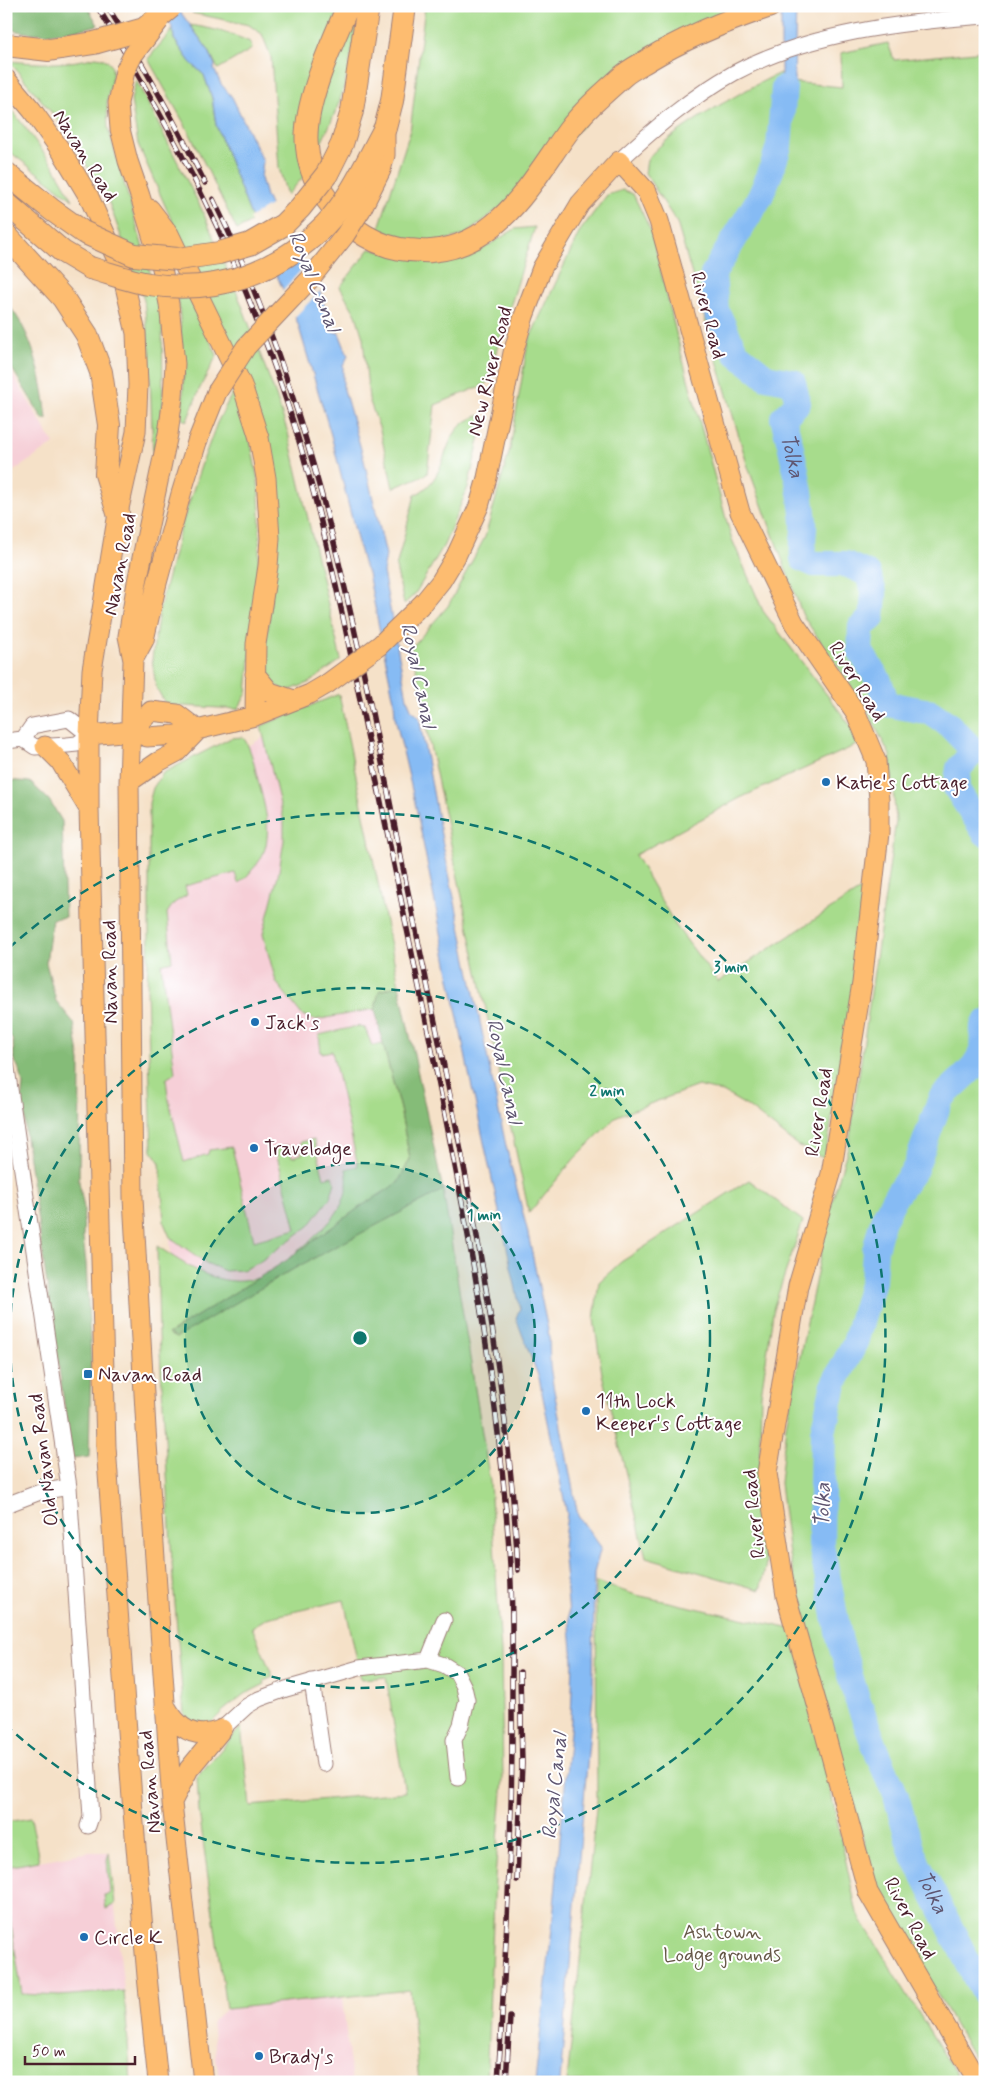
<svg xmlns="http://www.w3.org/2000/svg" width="991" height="2088" viewBox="0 0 991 2088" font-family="Mynerve,sans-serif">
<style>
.built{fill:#f6cfd7}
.green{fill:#a7dc8c;stroke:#787e5c}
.forest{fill:#85bc78;stroke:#686e52}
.water{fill:#86bbf4;stroke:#686d90}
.pier{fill:#f5e1c8}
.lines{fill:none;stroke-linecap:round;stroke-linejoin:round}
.river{stroke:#86bbf4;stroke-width:26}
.minor-casing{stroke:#a0807a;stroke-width:17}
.major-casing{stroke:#a0807a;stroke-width:21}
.highway-casing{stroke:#a0807a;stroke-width:24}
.minor{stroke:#fff;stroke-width:15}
.major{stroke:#fdbc70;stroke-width:19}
.highway{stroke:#fdbc70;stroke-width:22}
.rail-casing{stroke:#4a1f2b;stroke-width:5.5}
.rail{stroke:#fff;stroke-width:4;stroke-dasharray:11;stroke-linecap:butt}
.major-bridge-casing{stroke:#a0807a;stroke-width:21;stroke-linecap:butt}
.highway-bridge-casing{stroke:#a0807a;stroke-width:24;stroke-linecap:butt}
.major-bridge{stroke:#fdbc70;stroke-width:19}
.highway-bridge{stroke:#fdbc70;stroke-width:22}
.ring{fill:none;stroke:#0f766e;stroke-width:2.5;stroke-dasharray:9 6}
.poi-dot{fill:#1f6fb2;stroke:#fff;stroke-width:2}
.labels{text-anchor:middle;stroke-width:4;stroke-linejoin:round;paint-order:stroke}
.street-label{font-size:20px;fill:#4a1f2b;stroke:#fff}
.poi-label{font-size:20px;fill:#4a1f2b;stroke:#fff;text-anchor:start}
.park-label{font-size:20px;fill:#665848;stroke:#fff}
.water-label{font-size:21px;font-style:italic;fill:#5f5671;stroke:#fff}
.centre{fill:#0f766e;stroke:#fff;stroke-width:2.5}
.ring-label{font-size:15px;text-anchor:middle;font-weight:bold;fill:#0f766e;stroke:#fff;stroke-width:4;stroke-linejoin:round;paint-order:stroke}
</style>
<rect width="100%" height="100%" fill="#fff"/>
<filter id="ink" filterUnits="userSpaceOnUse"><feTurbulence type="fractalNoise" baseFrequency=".02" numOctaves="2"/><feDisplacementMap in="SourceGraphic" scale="10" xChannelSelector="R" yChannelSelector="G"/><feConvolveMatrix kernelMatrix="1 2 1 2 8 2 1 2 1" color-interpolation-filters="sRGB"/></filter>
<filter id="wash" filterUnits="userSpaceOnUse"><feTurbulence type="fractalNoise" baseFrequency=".0096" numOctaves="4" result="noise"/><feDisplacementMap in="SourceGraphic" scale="20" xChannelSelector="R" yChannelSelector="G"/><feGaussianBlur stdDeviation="1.12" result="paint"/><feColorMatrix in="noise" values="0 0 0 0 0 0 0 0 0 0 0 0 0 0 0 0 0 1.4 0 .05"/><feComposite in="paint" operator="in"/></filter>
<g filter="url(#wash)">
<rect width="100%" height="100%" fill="#f5e1c8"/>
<path class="built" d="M 6,363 L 54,444 L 6,476 Z
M 279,728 L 394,985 L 434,1181 L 176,1338 L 171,1255 L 154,884 L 223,761 Z
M 89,1852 L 109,1852 L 124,1991 L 59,1996 L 22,1994 L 6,1893 L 6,1867 Z
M 342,1997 L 352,2082 L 219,2082 L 212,2021 L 226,2009 Z"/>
<path class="green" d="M 202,6 L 338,6 L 307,173 L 287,195 L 279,168 L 271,57 L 262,34 L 249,25 L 192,13 Z
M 359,6 C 355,36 350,66 342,94 C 335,116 325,135 315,155 L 315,121 L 326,79 Z
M 425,6 L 731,6 L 730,7 L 732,14 L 662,43 L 517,194 L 465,235 L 432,243 L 402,242 L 378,231 L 410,132 Z
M 190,25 C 210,28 231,33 250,42 L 252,49 L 218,69 L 209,51 Z
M 173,29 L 174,39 L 190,62 L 204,75 L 212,98 L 216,125 L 253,221 L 237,230 L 189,132 L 148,59 Z
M 888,43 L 894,60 L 985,51 L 985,2077 L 877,1890 L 805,1624 L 789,1555 L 780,1483 L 786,1425 L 830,1209 L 849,1144 L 896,821 L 890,755 L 864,705 L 803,616 L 747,464 L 677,223 L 645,173 C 646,169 646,164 647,161 C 658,137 753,85 780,73 L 781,81 L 842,87 L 841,53 Z
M 96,57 C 124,60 108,87 107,104 C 107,112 108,120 108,128 L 162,313 L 163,403 L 153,456 L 149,348 L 144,300 L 108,200 L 61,124 L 9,61 C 39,64 67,65 96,57 Z
M 136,80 L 202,210 L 241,303 L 276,396 L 288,433 L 341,660 L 310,682 L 288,691 C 276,687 269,680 263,668 L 277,551 L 277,504 L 182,244 L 138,144 L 131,100 Z
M 6,102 L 53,165 L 73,200 L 6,149 Z
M 623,190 L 633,194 L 651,231 L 681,353 L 731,537 L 763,611 L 863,742 L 740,798 L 635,855 L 676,926 L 718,982 L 868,885 L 848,1023 L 825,1159 L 797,1145 L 747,1106 L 723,1092 L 698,1086 L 617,1116 L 574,1159 L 529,1213 L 424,717 L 423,698 L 411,648 L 448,606 L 485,537 L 510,449 L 528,342 L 580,231 L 607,195 Z
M 535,227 L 486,384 L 435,405 L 427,474 L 393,488 L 380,430 L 369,399 L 363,338 L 356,315 L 340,287 L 370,249 L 426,261 L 479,251 L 515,229 Z
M 178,292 L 187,293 L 217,355 L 199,390 L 187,421 L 182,419 L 184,374 Z
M 233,392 L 251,444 L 258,481 L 260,512 L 259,555 L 247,693 L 238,709 L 166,705 L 156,687 L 152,659 L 159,611 L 181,527 L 201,466 L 217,423 Z
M 480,415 L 483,423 L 468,487 L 444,545 L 415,594 L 404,604 L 396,567 L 415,495 C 455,475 435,429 480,415 Z
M 339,694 L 399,985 L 380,991 L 375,1009 L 315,1020 L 302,1015 L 276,982 L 263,934 L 279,871 L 284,840 L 284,821 L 261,726 Z
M 243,737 C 252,750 254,765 258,780 C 266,811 277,845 252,870 C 248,875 244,880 238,883 L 235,873 L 185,886 L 187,895 L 174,903 L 167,913 L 172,961 L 161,964 L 175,1073 L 166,1079 L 168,1096 L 184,1162 L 208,1154 L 209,1150 L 232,1147 L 254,1241 L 296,1229 L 275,1148 L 286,1145 L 290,1147 L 292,1157 L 302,1154 L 301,1142 L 314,1139 L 324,1178 L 332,1176 L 335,1183 L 330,1198 L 309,1226 L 258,1263 L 243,1270 L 225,1271 L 206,1263 L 170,1237 L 164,1223 L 160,1163 L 152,1151 L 147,989 L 149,937 L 149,803 L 153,788 L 163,773 L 231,738 Z
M 359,1026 L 365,1028 L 372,1046 L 383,1044 L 400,1109 L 410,1159 L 398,1183 L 360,1207 L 287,1260 C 315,1236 355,1210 346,1169 L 358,1166 L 332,1051 L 321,1053 L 319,1035 Z
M 749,1180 L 803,1221 L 774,1306 L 761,1395 L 759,1482 L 766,1564 L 760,1590 L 646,1557 L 602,1374 L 594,1319 L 599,1282 L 621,1262 Z
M 443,1190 L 490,1482 L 501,1652 L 503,1779 L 495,1878 L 486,2082 L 419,2082 L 410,1990 L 226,2009 L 199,1811 L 197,1777 L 241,1727 L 250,1806 L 405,1792 L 386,1677 L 361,1679 L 344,1600 L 267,1618 L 252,1627 L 273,1677 L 264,1681 L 265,1684 L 243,1695 L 224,1710 L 209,1725 L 196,1724 L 184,1715 L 173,1580 L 165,1438 L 159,1335 L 157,1246 C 180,1261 206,1280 235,1281 C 242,1282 251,1279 258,1278 L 168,1334 L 177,1337 L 297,1267 Z
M 596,1582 L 636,1595 L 796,1630 L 857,1913 L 961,2082 L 567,2082 L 597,1800 Z
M 31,1818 L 39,1861 L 6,1867 L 6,1822 Z
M 109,1852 L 115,1904 L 106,1909 L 104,1895 L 110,1894 L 107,1860 Z
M 6,1893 L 22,1994 L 59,1996 L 124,1991 L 131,2082 L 6,2082 Z"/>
<path class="forest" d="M 6,6 L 87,6 L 98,25 C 69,33 36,38 6,28 Z
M 6,302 C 33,332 43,380 47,419 L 43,419 L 6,359 Z
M 6,780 L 30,782 L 49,800 L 62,821 L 65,917 L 52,919 L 46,963 L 56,1001 L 74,1023 L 80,1062 L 79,1182 L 84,1208 L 83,1238 L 86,1263 L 91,1360 L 89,1457 L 72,1459 L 25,1131 L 25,1117 L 21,1104 L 23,1085 L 20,1070 L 14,1060 L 13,1041 L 6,1029 Z
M 399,985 L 443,1190 L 297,1267 L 176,1338 L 168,1334 L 287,1260 L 360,1207 L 398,1183 L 410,1159 L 400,1109 L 383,1044 L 375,1009 L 379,991 Z"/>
<path class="water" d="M 160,6 L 176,6 L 209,51 L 215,65 L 214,69 L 221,84 L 232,97 L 263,161 L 261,178 L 266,196 L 293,255 L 319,288 L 326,310 L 330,331 L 339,333 L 348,356 L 343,366 L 343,386 L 363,456 L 386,555 L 383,572 L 407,698 L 411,709 L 419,717 L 442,840 L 506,1146 L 527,1229 L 549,1335 L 550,1366 L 553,1385 L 578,1516 L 601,1547 L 594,1573 L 593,1694 L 560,2082 L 535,2082 L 552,1928 L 571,1720 L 573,1661 L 563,1547 L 567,1514 L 539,1378 L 516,1318 L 520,1308 L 468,1069 L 416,807 L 395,717 L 394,701 L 368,573 L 363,563 L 331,435 L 298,324 L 253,221 L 216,125 L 212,98 L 204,75 L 190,62 L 174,39 L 173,29 Z
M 781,6 L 796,6 L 794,81 L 788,126 L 776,122 L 781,81 Z"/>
<path class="pier" d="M 272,204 L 296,254 L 271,267 L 249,218 Z
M 305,266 L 322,289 L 293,319 L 280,293 Z"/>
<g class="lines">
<g class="river">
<path id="s1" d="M 784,88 L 779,146 L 771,171 L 760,197 L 713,274 L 716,310 L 736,353 L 766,377 L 793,382 L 798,403 L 783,418 C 793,452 800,485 804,521 C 805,533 801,545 803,559 L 814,564 L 846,564 L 868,574 L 874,593 L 872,618 L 861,627 L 860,651 L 879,681 L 887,704 L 930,712 L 948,724 L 974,751 L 959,768 L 956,788 L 985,833"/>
<path id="s2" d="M 985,1023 L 983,1026 L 982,1054 L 970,1071 L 941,1098 L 915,1169 L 896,1195 L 883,1220 L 875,1250 L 873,1281 L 855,1343 L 834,1384 L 823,1432 L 821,1544 L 840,1641 L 856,1696 L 877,1752 L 896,1796 L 912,1852 L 985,1996"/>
</g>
</g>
</g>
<g filter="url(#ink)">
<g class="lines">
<defs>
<path id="minor" d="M 619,161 C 655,128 691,97 734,73 C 808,33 902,22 985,16
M 6,741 L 23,739 L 35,747 L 67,745 L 77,744 L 89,735 L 69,719 L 32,726 L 23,739
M 6,1062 L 69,1487 L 91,1817 L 88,1826
M 6,1505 L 40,1492 L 69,1487
M 428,1660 L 444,1620
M 312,1681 L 324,1764
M 222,1729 L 247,1706 L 259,1699 L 286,1689 L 359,1668 L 428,1660 L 444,1665 L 457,1673 L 464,1687 L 467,1700 L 461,1725 L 454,1740 L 458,1778"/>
<path id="major" d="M 125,71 L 118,103 L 120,129 L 128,161 L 140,196 L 162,268 L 169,304 L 175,364 L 173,397 L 168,434 L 137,582 L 128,636 L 133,660 L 129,782 L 133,1198 L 146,1429 L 172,1803 L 203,2082
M 6,79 L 32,110 L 62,152 L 89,197 L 121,269 L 136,333 L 138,385 L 136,432 L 118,513 L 92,670 L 89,735 L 89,809 L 106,1447 L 133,1812 L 147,1976 L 158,2082
M 150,209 L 169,234 L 242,385 L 259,438 L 266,478 L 270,538 L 268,566 L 256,644 L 255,716
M 424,602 L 441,581 L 456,556 L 479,506 L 487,478 L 513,353 L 524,316 L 542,268 L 580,204 L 619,161 L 647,192 L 659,221 L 740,512 L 794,623 L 856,713 L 876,761 L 879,800 L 879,833 L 862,983 L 831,1174 L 798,1286 L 767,1473 L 786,1596 L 818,1708 L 868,1892 L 978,2082
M 133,660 L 144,640 L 157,583 L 181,494 L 197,442 L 217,392
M 255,674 L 270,692 L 294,700
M 132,731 L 151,711 L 177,714 L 198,730
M 89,735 L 132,731 L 147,737 L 176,735 L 255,716 L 310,694 L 327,684
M 45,746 L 60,761 L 89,809
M 129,782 L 158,762 L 177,752 L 198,730
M 165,1705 C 178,1729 195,1741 222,1729
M 172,1802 L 189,1769 L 222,1729"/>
<path id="highway" d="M 348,6 C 332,43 302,107 307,147 C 309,169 318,189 332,206 C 349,229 379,248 409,250 C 416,250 424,252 431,251 C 500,246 533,179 569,130 C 584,110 604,93 623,76 C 630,70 640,65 648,60 C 686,37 728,20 770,6
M 6,45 L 49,50 L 94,43
M 352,111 L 368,6
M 385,128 L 392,101 L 405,6
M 6,173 L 52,210 L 83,232
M 6,203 L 63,252 L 90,268
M 6,235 L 63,298 L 87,335 L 101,372 L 109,425 L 106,474 L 118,513"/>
</defs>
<use href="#minor" class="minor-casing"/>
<use href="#major" class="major-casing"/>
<use href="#highway" class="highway-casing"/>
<use href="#minor" class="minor"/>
<use href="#major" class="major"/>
<use href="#highway" class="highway"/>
<defs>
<path id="rail" d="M 97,6 C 176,135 240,260 287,403 C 311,475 328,549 344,622 C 362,707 379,791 396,875 C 442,1104 496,1332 510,1565 C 513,1608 512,1651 512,1694 C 513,1824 506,1953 498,2082
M 107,6 C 143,63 175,122 205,183
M 213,199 C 321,416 360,657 408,892 C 454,1116 506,1341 518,1570
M 517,1880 L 522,1764 L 520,1672
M 506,2082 L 510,2017"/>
</defs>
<use href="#rail" class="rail-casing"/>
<use href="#rail" class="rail"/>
<defs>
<path id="major-bridge" d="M 125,71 L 133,55 L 159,21
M 217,392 L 246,347 L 310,279 L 345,235 L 361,210 L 381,170 L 385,155 L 385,128
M 327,684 L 380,645 L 424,602"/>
<path id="highway-bridge" d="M 94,43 L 144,29 L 171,7
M 83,232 L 134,255 L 178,259 L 219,253 L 250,244 L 283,225 L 300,208 L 327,174 L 342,144 L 352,111
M 90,268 C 109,273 129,281 149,284 C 215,295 277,273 325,225 C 351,198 367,161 385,128"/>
</defs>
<use href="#major-bridge" class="major-bridge-casing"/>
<use href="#highway-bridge" class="highway-bridge-casing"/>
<use href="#major-bridge" class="major-bridge"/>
<use href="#highway-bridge" class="highway-bridge"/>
</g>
</g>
<circle cx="360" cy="1338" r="175" fill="#0f766e" fill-opacity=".12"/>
<g class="ring">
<circle cx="360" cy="1338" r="175"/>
<circle cx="360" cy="1338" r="350"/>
<path d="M9 948A525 525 0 1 1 9 1728"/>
</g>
<g class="poi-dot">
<circle cx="826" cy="782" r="5"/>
<circle cx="255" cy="1022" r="5"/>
<circle cx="254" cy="1148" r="5"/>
<rect x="83" y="1369" width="10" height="10" rx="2.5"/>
<circle cx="586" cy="1411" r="5"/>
<circle cx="84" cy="1937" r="5"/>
<circle cx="259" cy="2056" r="5"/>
</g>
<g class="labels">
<g class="street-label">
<text transform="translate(86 155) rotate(58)" y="7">Navan Road</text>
<text transform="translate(709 315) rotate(75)" y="7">River Road</text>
<text transform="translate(489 371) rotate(-76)" y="7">New River Road</text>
<text transform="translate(119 564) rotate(-79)" y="7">Navan Road</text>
<text transform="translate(858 681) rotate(58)" y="7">River Road</text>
<text transform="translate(109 972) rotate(-91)" y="7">Navan Road</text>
<text transform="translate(818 1112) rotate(-81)" y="7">River Road</text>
<text transform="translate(43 1460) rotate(-97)" y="7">Old Navan Road</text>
<text transform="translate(753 1514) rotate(-96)" y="7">River Road</text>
<text transform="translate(149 1782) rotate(-95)" y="7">Navan Road</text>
<text transform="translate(911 1918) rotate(62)" y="7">River Road</text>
</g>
<g class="poi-label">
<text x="836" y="789">Katie's Cottage</text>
<text x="265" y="1029">Jack's</text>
<text x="264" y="1155">Travelodge</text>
<text x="98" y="1381">Navan Road</text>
<text x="596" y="1407">11th Lock<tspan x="596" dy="23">Keeper's Cottage</tspan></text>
<text x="94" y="1944">Circle K</text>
<text x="269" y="2063">Brady's</text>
</g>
<g class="park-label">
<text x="722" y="1938">Ashtown<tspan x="722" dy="23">Lodge grounds</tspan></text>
</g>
<g class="water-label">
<text transform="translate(315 281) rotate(68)" y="7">Royal Canal</text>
<text dy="7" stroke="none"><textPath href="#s1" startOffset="434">Tolka</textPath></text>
<text transform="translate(419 675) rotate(78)" y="7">Royal Canal</text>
<text transform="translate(505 1071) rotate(78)" y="7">Royal Canal</text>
<text transform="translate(822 1505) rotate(-89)" y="7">Tolka</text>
<text transform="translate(554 1786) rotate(-84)" y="7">Royal Canal</text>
<text dy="7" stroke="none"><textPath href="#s2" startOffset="929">Tolka</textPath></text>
</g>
</g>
<circle cx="360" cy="1338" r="8" class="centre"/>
<g class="ring-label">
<text x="731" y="972">3 min</text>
<text x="607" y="1096">2 min</text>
<text x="484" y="1220">1 min</text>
</g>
<rect width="991" height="2088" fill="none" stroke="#fff" stroke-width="25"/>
<path d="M25 2056v8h110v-8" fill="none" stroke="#4a1f2b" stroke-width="2.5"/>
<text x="32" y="2056" font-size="15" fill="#4a1f2b" stroke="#ffffff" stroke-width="4" paint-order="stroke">50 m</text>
</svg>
